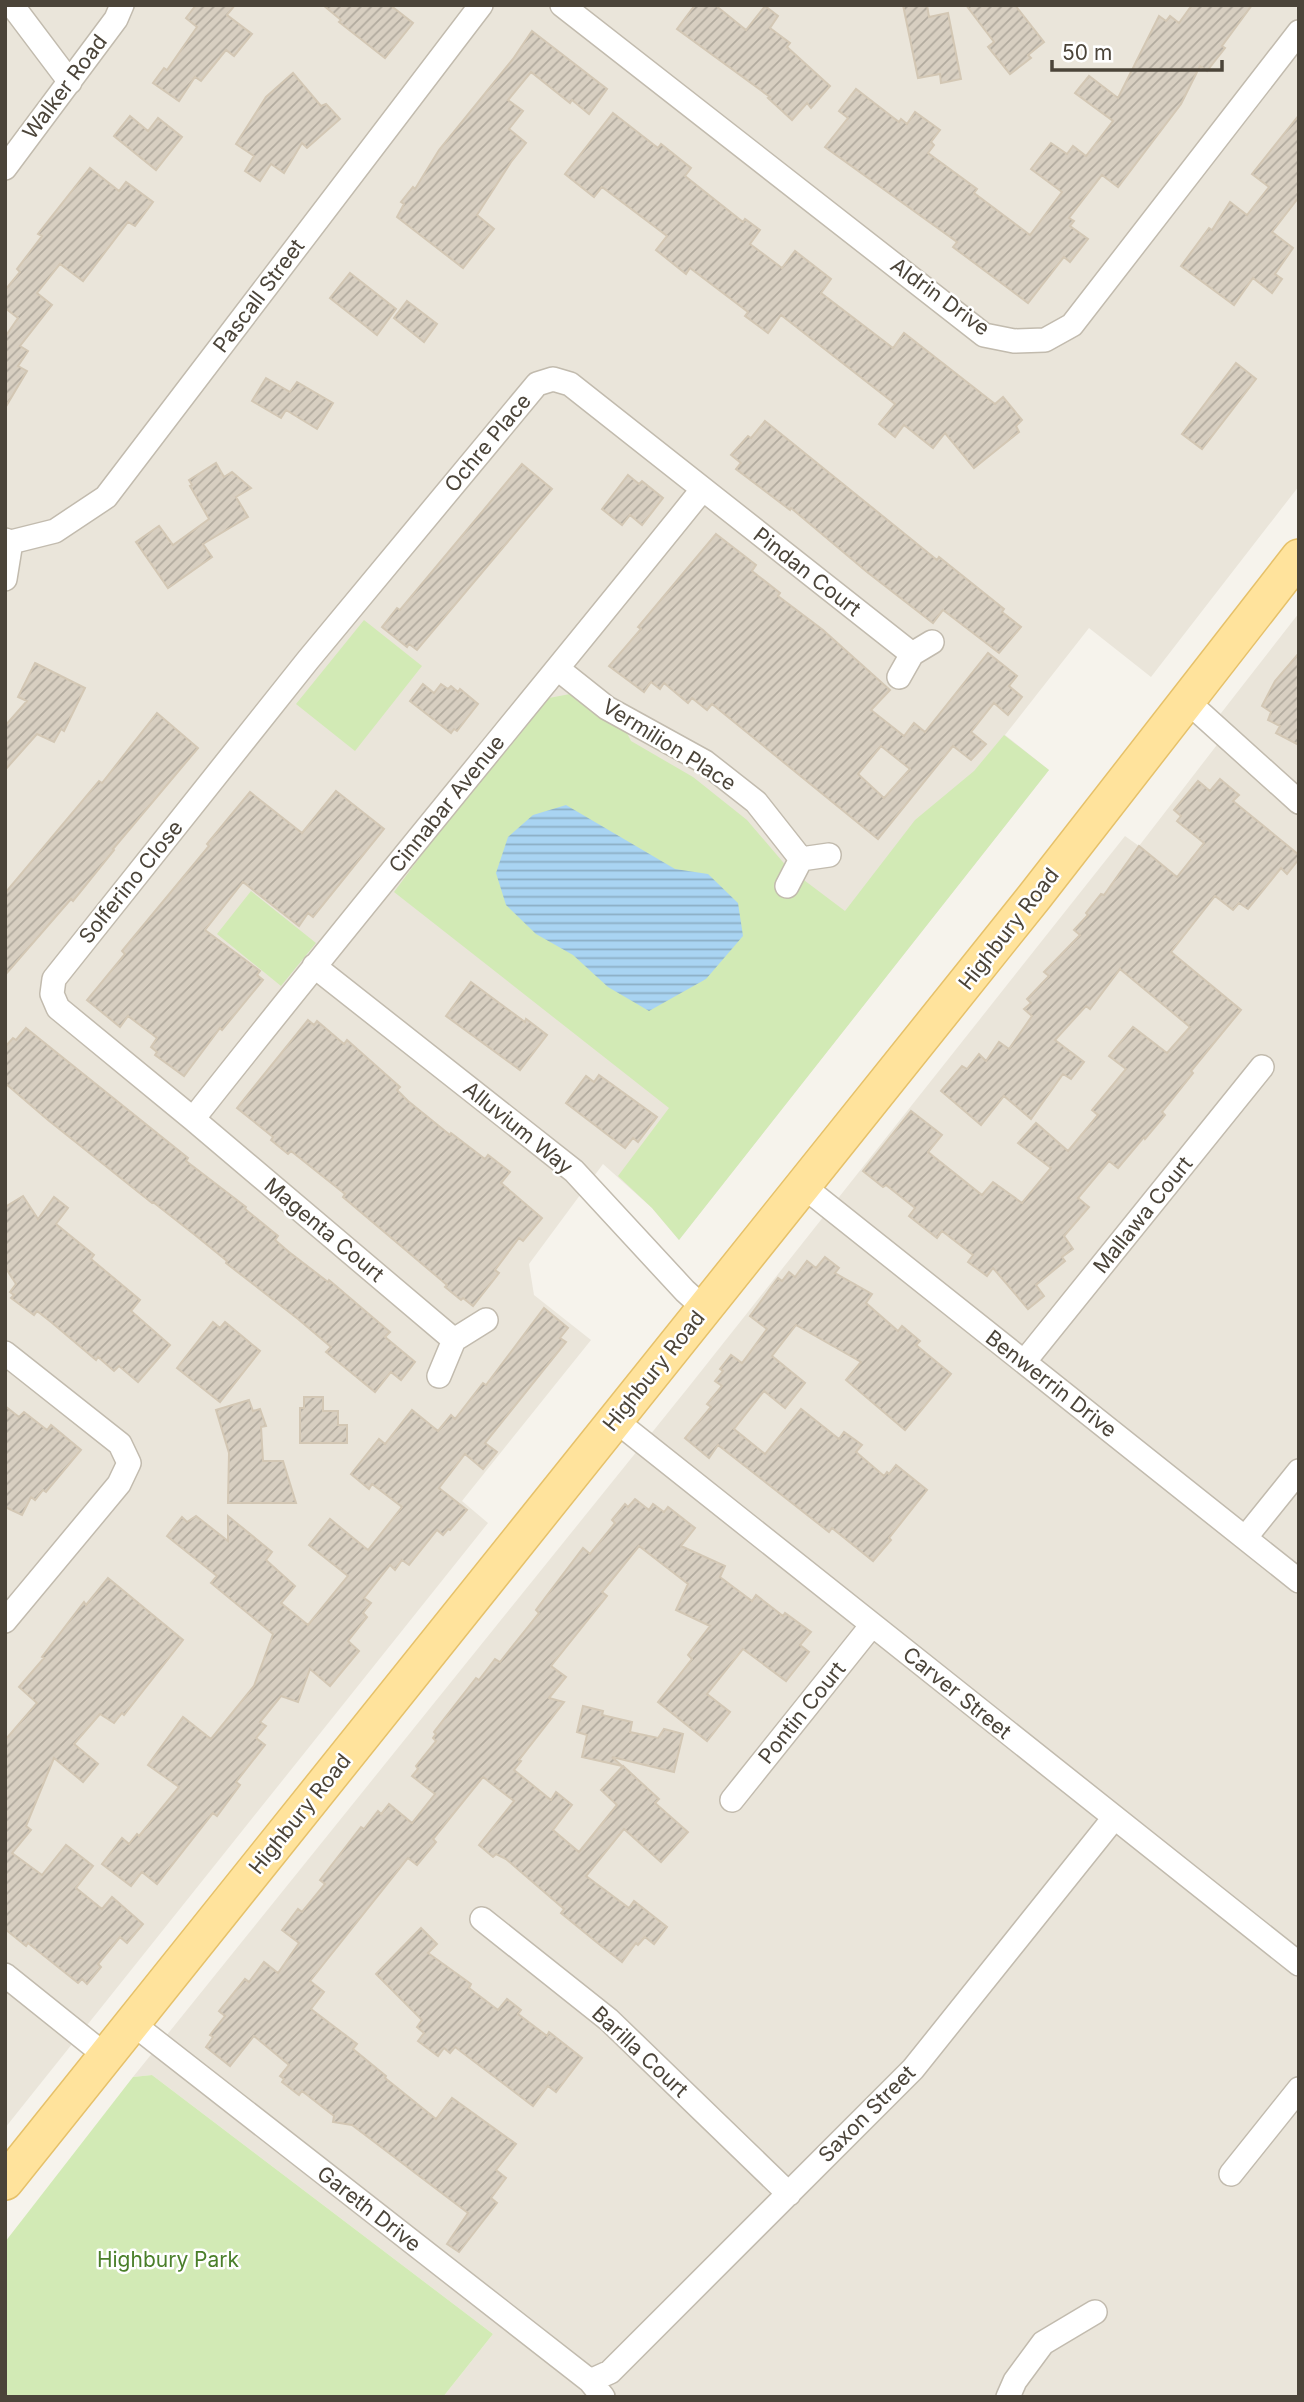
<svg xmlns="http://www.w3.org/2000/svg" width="1304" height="2402" viewBox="0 0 1304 2402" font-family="Inter,sans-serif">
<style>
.residential{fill:#eae5da}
.green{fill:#d2eab5}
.water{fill:url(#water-rules)}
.building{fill:url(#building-hatch);stroke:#d3c7b4;stroke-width:2;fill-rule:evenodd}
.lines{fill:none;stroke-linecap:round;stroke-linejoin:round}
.street-casing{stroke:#c2bbae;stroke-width:26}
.primary-casing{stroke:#e6c16a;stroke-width:38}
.street{stroke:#fff;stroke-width:23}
.primary{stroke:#ffe39c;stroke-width:35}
.labels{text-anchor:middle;stroke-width:5;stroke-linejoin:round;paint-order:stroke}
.street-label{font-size:21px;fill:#4b4439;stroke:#fff}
.park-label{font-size:21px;fill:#4a7f2a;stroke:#fff}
</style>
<defs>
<pattern id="water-rules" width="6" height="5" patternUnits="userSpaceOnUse" patternTransform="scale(1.75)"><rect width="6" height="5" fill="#a9d4f2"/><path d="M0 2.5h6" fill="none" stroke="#8caec5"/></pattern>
<pattern id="building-hatch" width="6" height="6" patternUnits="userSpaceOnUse" patternTransform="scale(1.75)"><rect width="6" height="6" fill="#d8cfc1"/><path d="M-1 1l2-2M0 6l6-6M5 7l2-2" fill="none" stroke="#b1aa9e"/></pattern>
</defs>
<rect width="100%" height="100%" fill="#f6f3ec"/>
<path class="residential" d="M 5,5 L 1299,5 L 1299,486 L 1151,677 L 1089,628 L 1005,735 L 1049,770 L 679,1240 L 652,1208 L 603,1164 L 529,1264 L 534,1295 L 591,1340 L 462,1501 L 488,1523 L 5,2128 Z
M 1299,613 L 1299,2397 L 443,2397 L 493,2334 L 152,2075 L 133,2077 L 687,1389 L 1125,836 L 1139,846 L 1223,737 L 1211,726 Z"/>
<path class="green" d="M 364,620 L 422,666 L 355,751 L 296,704 Z
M 570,694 L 625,729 L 631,741 L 693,777 L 747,820 L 788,868 L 845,911 L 915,820 L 974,771 L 1004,735 L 1049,770 L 679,1240 L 652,1208 L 618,1176 L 669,1108 L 394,892 L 466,795 L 549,698 Z
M 251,891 L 316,943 L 281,986 L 217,934 Z
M 152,2075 L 493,2334 L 443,2397 L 5,2397 L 5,2242 L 133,2077 Z"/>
<path class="water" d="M 566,805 L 675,869 L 708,874 L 738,903 L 743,936 L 706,979 L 649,1011 L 608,987 L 573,955 L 536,934 L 506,905 L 496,873 L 508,837 L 533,815 Z"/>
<path class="building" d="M 196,5 L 235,5 L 227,15 L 252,34 L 234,56 L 226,50 L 201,81 L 195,77 L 179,101 L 153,83 L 164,68 L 167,70 L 197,27 L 186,18 Z
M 323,5 L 390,5 L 413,23 L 385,58 L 339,22 L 341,20 Z
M 695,5 L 715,5 L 746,30 L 765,6 L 778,16 L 770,28 L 790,43 L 787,47 L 830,86 L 811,108 L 807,103 L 792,120 L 768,98 L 770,97 L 677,29 Z
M 903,5 L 927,5 L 929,17 L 948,13 L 961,79 L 941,83 L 940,74 L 918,78 Z
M 966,5 L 1015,5 L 1044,42 L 1028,55 L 1031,58 L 1010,74 L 988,47 L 994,42 Z
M 1192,5 L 1252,5 L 1222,46 L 1225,48 L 1207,71 L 1200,66 L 1181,104 L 1118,187 L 1102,175 L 1069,218 L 1074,221 L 1070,226 L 1088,239 L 1070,262 L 1064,257 L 1028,303 L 953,247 L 957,242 L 825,147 L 848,118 L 839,111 L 856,89 L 899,122 L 901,119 L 907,124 L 915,112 L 940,130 L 931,142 L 934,145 L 928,153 L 977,189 L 974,193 L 1030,235 L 1062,192 L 1031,169 L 1051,143 L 1067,154 L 1073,146 L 1086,156 L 1113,121 L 1075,93 L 1089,76 L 1118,98 L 1159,16 L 1166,21 L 1170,16 L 1179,23 Z
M 532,31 L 607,89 L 589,114 L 572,100 L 570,103 L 531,72 L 508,100 L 523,111 L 509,129 L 526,143 L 511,162 L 477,215 L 494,229 L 463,268 L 397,217 L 404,204 L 401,202 L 413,187 L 415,189 L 439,150 L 513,59 Z
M 293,73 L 321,106 L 326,104 L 340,119 L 307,148 L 302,143 L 284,173 L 271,164 L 260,181 L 245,171 L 254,156 L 236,144 L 266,97 Z
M 613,113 L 658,148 L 661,144 L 691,168 L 685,176 L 743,222 L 745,219 L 760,230 L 750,244 L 782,268 L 795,251 L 831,279 L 821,293 L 893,348 L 904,333 L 995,404 L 1003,397 L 1022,420 L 1016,426 L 1019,432 L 974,468 L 945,433 L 933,448 L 904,425 L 895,437 L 879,424 L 895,404 L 781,315 L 768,333 L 745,316 L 748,312 L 690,268 L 686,274 L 656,250 L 667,236 L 602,187 L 594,197 L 565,174 Z
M 1299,115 L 1299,197 L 1272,232 L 1293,248 L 1275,274 L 1282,279 L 1272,293 L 1253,278 L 1234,305 L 1181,266 L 1209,228 L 1212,230 L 1230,202 L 1247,215 L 1269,187 L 1252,174 Z
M 130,116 L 148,131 L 158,118 L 182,137 L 156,170 L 114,136 Z
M 90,168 L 119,191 L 126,182 L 153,202 L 135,226 L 128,222 L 83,281 L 60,264 L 37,293 L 52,305 L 20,346 L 28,351 L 18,366 L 27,371 L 5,408 L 5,337 L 18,318 L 5,308 L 5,290 L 20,272 L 17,269 L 42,236 L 38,234 Z
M 350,273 L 396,309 L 377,335 L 330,298 Z
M 407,301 L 437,324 L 424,342 L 394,318 Z
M 1236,363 L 1256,379 L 1202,449 L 1182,434 Z
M 266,378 L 290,392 L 297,382 L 333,403 L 317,429 L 286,410 L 281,418 L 252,401 Z
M 765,421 L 937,560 L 939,557 L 1004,609 L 1002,612 L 1021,627 L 999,653 L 943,610 L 933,623 L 867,572 L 791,508 L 790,510 L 736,469 L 741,463 L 731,455 L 748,436 L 751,438 Z
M 216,463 L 224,477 L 232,472 L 251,488 L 236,497 L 248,517 L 203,544 L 212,557 L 168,588 L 136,542 L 159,526 L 173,545 L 209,519 L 190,486 L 192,485 L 189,480 Z
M 522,464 L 552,489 L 417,650 L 409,644 L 407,647 L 382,627 L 397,608 L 400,610 Z
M 628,475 L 639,484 L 642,481 L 663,498 L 642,525 L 630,515 L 622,525 L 602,509 Z
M 716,534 L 756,565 L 752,571 L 780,593 L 778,596 L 823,630 L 890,690 L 871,710 L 904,736 L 914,723 L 925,732 L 988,653 L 1017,676 L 1009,686 L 1022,697 L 1008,715 L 994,703 L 971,732 L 986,744 L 971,760 L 953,746 L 878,839 L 712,704 L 707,710 L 692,698 L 688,703 L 664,683 L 660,689 L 651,682 L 644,692 L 609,666 L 641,629 L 638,627 ZM 881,746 L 910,769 L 884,798 L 858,774 Z
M 1299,653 L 1299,745 L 1276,733 L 1280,726 L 1268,720 L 1271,712 L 1262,706 L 1275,681 Z
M 35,663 L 85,688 L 64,731 L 61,729 L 54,742 L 37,734 L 5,770 L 5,726 L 27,701 L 18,697 Z
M 423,684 L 434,693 L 441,684 L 448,689 L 451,686 L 458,692 L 460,689 L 478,704 L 457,731 L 454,729 L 451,733 L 410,701 Z
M 157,713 L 198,748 L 113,849 L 114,850 L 73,901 L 71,899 L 5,975 L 5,893 L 99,781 L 102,783 Z
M 1220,779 L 1239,795 L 1233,801 L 1299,855 L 1299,859 L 1287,874 L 1281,868 L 1248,909 L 1239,903 L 1233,910 L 1215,896 L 1171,952 L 1241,1010 L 1191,1071 L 1193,1073 L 1162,1112 L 1165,1115 L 1145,1139 L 1144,1137 L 1118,1168 L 1109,1161 L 1078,1198 L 1089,1207 L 1064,1236 L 1073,1249 L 1062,1257 L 1065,1261 L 1036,1285 L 1044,1296 L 1028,1309 L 993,1268 L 987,1276 L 968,1262 L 973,1255 L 942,1231 L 937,1238 L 909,1216 L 915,1208 L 886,1185 L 883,1187 L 863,1171 L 911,1111 L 942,1135 L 928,1152 L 982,1195 L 993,1182 L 1022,1203 L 1051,1168 L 1018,1143 L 1036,1123 L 1068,1151 L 1098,1115 L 1092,1110 L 1126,1069 L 1109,1056 L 1133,1027 L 1167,1053 L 1190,1027 L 1120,969 L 1090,1009 L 1086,1006 L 1055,1040 L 1084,1062 L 1071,1079 L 1063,1074 L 1031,1119 L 1004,1096 L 981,1125 L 941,1091 L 962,1066 L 967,1069 L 979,1054 L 986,1061 L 999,1042 L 1009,1049 L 1032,1016 L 1024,1009 L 1031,1003 L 1027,999 L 1049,976 L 1044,972 L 1080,935 L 1074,930 L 1088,915 L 1086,913 L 1101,894 L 1104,895 L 1139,846 L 1177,877 L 1204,843 L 1177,821 L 1181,816 L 1174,810 L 1198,781 L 1210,791 Z
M 336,791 L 384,829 L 313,917 L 308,913 L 299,926 L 243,882 L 205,930 L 260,971 L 257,975 L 263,980 L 222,1030 L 220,1028 L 184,1076 L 155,1055 L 157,1052 L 151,1047 L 157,1038 L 128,1016 L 120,1027 L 87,1000 L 125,954 L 122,951 L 209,846 L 207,844 L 250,792 L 302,833 Z
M 471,982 L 525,1022 L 526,1019 L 547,1035 L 520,1070 L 446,1016 Z
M 308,1020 L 314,1025 L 317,1021 L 344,1044 L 347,1040 L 400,1087 L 397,1090 L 408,1101 L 450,1135 L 451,1133 L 485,1159 L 488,1155 L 510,1172 L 501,1183 L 542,1218 L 523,1241 L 519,1238 L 495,1270 L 499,1273 L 473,1306 L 463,1298 L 461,1300 L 445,1287 L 447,1285 L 343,1197 L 345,1194 L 291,1151 L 288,1154 L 271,1140 L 273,1137 L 237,1108 Z
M 26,1028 L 188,1158 L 186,1161 L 246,1207 L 245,1209 L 278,1236 L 275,1240 L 289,1252 L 328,1282 L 329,1280 L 390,1332 L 385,1337 L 415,1362 L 401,1380 L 391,1372 L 375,1392 L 326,1352 L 331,1347 L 298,1319 L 226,1263 L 227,1261 L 195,1235 L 153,1202 L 152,1203 L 48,1120 L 5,1083 L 5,1047 L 13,1038 L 16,1040 Z
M 599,1075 L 657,1117 L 638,1142 L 633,1138 L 625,1148 L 566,1103 L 586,1076 L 594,1082 Z
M 23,1196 L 38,1219 L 54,1197 L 68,1208 L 56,1224 L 94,1255 L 91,1259 L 140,1300 L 131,1311 L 170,1345 L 138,1382 L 119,1366 L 114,1371 L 98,1357 L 96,1360 L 51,1322 L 37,1311 L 34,1315 L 11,1298 L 14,1295 L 10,1292 L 16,1284 L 5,1267 L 5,1207 Z
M 825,1257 L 839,1268 L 835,1273 L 872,1294 L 866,1303 L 898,1331 L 902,1326 L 920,1341 L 916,1345 L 951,1374 L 905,1430 L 846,1380 L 861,1362 L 796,1325 L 772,1356 L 805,1383 L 785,1408 L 764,1391 L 734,1429 L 765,1454 L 801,1409 L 839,1439 L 844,1432 L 862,1445 L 856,1452 L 884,1476 L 887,1472 L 889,1474 L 896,1465 L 927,1490 L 889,1538 L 891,1540 L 873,1561 L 832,1528 L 829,1532 L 718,1445 L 709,1458 L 685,1438 L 711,1407 L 707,1404 L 722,1386 L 715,1381 L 723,1371 L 720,1369 L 731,1355 L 742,1363 L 767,1329 L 750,1316 L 778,1278 L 782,1281 L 789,1272 L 795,1277 L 807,1261 L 816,1268 Z
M 544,1308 L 568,1328 L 560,1338 L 566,1342 L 485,1443 L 497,1452 L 483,1469 L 465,1454 L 439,1488 L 467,1510 L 450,1530 L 448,1529 L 443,1535 L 437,1530 L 409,1565 L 402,1560 L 395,1570 L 390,1565 L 364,1598 L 371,1603 L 363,1613 L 367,1617 L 348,1641 L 359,1651 L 330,1686 L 310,1669 L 298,1702 L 281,1696 L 260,1722 L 266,1726 L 256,1738 L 265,1745 L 236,1782 L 240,1785 L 217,1816 L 213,1813 L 157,1884 L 142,1872 L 131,1886 L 102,1864 L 122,1838 L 129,1844 L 137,1834 L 139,1836 L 179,1787 L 148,1765 L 183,1717 L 211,1739 L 254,1686 L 273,1634 L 211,1583 L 217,1576 L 167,1536 L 182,1517 L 187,1522 L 196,1516 L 228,1541 L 228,1516 L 272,1552 L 266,1560 L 295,1586 L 281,1603 L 308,1625 L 348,1576 L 309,1545 L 330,1519 L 368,1550 L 402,1507 L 372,1484 L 369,1489 L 351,1474 L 379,1439 L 385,1444 L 412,1410 L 438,1431 L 451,1415 L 455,1419 L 483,1383 L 486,1385 Z
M 213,1322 L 220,1328 L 225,1322 L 260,1351 L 220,1402 L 177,1368 Z
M 304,1397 L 323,1397 L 323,1411 L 338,1411 L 338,1425 L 347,1425 L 347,1443 L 300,1443 L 300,1408 L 304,1408 Z
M 249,1400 L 253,1411 L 260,1409 L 266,1426 L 261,1427 L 263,1461 L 283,1461 L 296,1503 L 228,1503 L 229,1453 L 216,1410 Z
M 5,1406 L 19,1417 L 24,1412 L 47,1430 L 51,1425 L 81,1450 L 46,1492 L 43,1490 L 35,1500 L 31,1497 L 22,1515 L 5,1507 Z
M 635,1499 L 649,1510 L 653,1504 L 664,1512 L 668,1507 L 695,1528 L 681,1546 L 725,1566 L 720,1577 L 752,1601 L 756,1595 L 783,1616 L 785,1613 L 811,1632 L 800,1645 L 809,1652 L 786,1681 L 743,1649 L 707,1694 L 730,1712 L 707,1741 L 658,1702 L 692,1659 L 688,1655 L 710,1626 L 676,1610 L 688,1584 L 639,1546 L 602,1592 L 607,1596 L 551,1666 L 566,1677 L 549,1698 L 564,1702 L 519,1760 L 521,1761 L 514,1770 L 551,1800 L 556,1792 L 572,1805 L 553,1830 L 579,1852 L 617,1805 L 601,1790 L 623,1766 L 659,1799 L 655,1803 L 688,1832 L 661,1862 L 624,1829 L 586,1876 L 629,1908 L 634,1901 L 667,1927 L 654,1944 L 645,1937 L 638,1945 L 636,1943 L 622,1962 L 600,1945 L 561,1913 L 564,1909 L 506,1859 L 496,1854 L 493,1857 L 479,1845 L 514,1801 L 483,1777 L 433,1839 L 436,1842 L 417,1865 L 408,1858 L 310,1981 L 324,1992 L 311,2009 L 357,2044 L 353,2049 L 386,2076 L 385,2078 L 436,2119 L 452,2098 L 516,2144 L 496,2170 L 506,2178 L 491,2198 L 497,2203 L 459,2252 L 447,2244 L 468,2213 L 352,2125 L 333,2122 L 334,2116 L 302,2091 L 299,2095 L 282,2082 L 284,2079 L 280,2076 L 289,2065 L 254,2036 L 230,2066 L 206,2047 L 213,2037 L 210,2035 L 225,2016 L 219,2011 L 245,1979 L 249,1982 L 264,1962 L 278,1973 L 299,1943 L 282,1930 L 298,1909 L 302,1912 L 325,1884 L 320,1880 L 361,1827 L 364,1829 L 378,1811 L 381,1814 L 389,1804 L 412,1823 L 435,1794 L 412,1776 L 418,1769 L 416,1766 L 436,1741 L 433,1738 L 436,1734 L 434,1732 L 476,1678 L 479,1680 L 495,1659 L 500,1662 L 539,1613 L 536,1610 L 583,1548 L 590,1554 L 615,1523 L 612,1520 L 625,1504 L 628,1507 Z
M 108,1578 L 183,1640 L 124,1715 L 122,1713 L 114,1723 L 100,1714 L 74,1744 L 98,1764 L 83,1782 L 54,1758 L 26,1826 L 31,1830 L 12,1853 L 42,1875 L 66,1845 L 93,1866 L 76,1888 L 102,1909 L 112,1897 L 143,1924 L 127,1943 L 120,1937 L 98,1964 L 101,1967 L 87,1984 L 82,1979 L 78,1983 L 28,1943 L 26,1946 L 5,1929 L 5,1740 L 37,1703 L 19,1687 L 44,1658 L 42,1657 L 84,1602 L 86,1605 Z
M 583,1706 L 603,1711 L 602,1715 L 632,1722 L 630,1732 L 658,1738 L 664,1729 L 683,1734 L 674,1772 L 612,1757 L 622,1766 L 582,1757 L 587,1735 L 577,1732 Z
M 421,1928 L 437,1944 L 428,1953 L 471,1984 L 469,1988 L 498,2010 L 507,1999 L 521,2010 L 518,2014 L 547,2036 L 549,2032 L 582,2058 L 556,2092 L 548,2086 L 533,2106 L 455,2047 L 450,2053 L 444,2048 L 438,2056 L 418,2041 L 424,2033 L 417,2027 L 422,2020 L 376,1974 Z"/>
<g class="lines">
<defs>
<path id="street" d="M 12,5 L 70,82
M 562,5 L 984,335 L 1014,341 L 1045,340 L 1072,325 L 1299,32
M 5,168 L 116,19 L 122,5
M 5,540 L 11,542 L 55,531 L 106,497 L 481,5
M 5,579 L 11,542
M 558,669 L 607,708 L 705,762 L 756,802 L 801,859
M 899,677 L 912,654 L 932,642
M 1187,701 L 1299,802
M 787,886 L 801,859 L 829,855
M 314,966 L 574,1171 L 685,1291 L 705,1309
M 193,1119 C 360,907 533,700 702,490
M 803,1186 L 1299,1581
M 454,1340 L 193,1119 L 58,1008 L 52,994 L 54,979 L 308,660 L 537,384 L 553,379 L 570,384 L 912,654
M 5,1353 L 120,1444 L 129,1463 L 119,1484 L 5,1621
M 1024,1362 L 1262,1067
M 439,1376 L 454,1340 L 486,1320
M 615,1420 L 1299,1964
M 1245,1538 L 1299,1471
M 732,1800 L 872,1625
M 482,1919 L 609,2020 L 789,2194
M 5,1975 L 106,2056
M 132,2023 L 590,2381 L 603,2397
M 1231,2174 L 1299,2089
M 590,2381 L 610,2372 L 913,2069 L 1114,1818
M 1008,2397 L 1015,2381 L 1043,2343 L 1095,2312"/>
<path id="primary" d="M 5,2182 L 1035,896 L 1299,557"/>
</defs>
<use href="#street" class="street-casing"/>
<use href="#primary" class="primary-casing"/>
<use href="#street" class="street"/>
<use href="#primary" class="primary"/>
</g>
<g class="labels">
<g class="street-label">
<text transform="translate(65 87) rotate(-53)" y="7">Walker Road</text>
<text transform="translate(259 296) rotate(-53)" y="7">Pascall Street</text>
<text transform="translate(940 297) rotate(36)" y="7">Aldrin Drive</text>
<text transform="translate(488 443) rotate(-50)" y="7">Ochre Place</text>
<text transform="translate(807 572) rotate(38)" y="7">Pindan Court</text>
<text transform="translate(669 745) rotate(32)" y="7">Vermilion Place</text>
<text transform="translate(447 804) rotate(-51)" y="7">Cinnabar Avenue</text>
<text transform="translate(131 882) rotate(-51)" y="7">Solferino Close</text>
<text transform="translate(1009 929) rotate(-52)" y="7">Highbury Road</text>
<text transform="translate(518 1128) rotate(39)" y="7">Alluvium Way</text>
<text transform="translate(1143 1215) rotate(-51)" y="7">Mallawa Court</text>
<text transform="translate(324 1230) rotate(40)" y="7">Magenta Court</text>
<text transform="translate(654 1371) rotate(-51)" y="7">Highbury Road</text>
<text transform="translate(1051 1384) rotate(38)" y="7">Benwerrin Drive</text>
<text transform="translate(957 1693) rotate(39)" y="7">Carver Street</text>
<text transform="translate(802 1713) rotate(-51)" y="7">Pontin Court</text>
<text transform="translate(300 1814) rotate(-51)" y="7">Highbury Road</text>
<text transform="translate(640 2052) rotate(43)" y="7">Barilla Court</text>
<text transform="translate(867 2114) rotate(-45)" y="7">Saxon Street</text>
<text transform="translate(369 2209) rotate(38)" y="7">Gareth Drive</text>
</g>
<g class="park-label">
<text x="168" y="2267">Highbury Park</text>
</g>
</g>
<rect width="1304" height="2402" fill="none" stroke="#4b4439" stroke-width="14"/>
<path d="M1052 60v10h170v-10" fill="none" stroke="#4b4439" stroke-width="3.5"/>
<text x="1062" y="60" font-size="21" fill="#4b4439" stroke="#ffffff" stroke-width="5" paint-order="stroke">50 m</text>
</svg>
